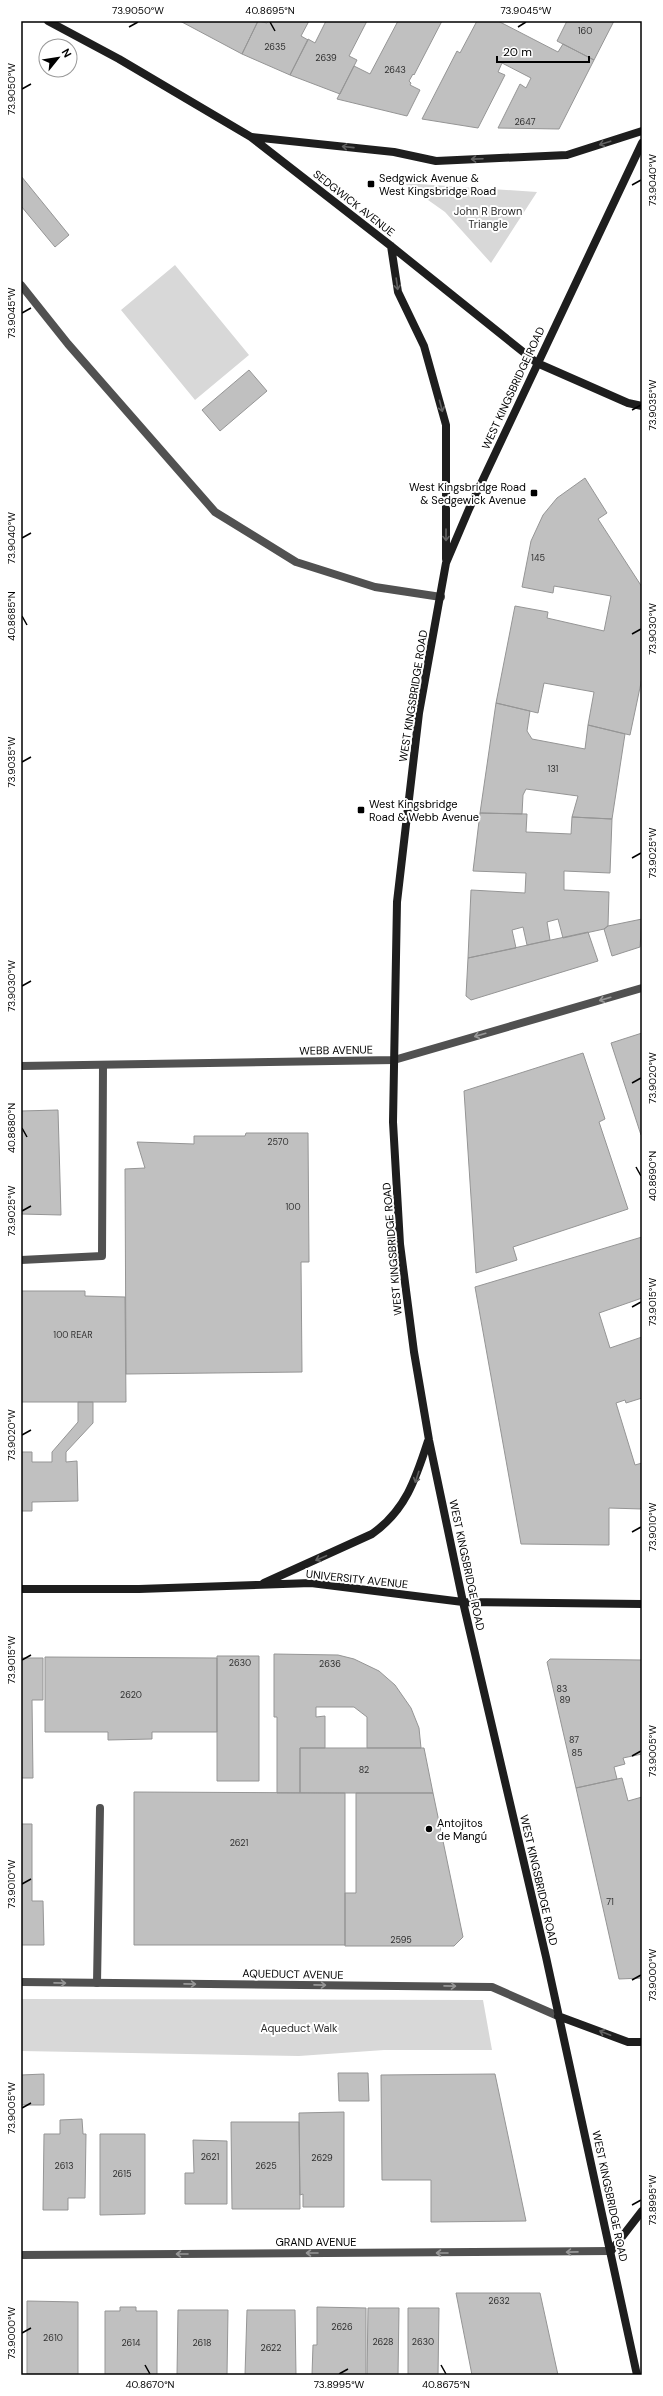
<svg xmlns="http://www.w3.org/2000/svg" width="663" height="2396" viewBox="0 0 663 2396" font-family="'DM Sans',sans-serif">
<style>
.green{fill:#d8d8d8}
.building{fill:#c0c0c0;stroke:#959595}
.lines{fill:none;stroke-linecap:round;stroke-linejoin:round}
.lane{stroke:#515151;stroke-width:8}
.street{stroke:#515151;stroke-width:8}
.secondary{stroke:#1e1e1e;stroke-width:8}
.oneway{stroke:#626262}
.oneway2{stroke:#979797}
.ticks{fill:none;stroke:#000;stroke-width:1.5}
.poi-dot{fill:#000;stroke:#fff;stroke-width:1.5}
.labels{text-anchor:middle;stroke-width:4;stroke-linejoin:round;paint-order:stroke}
.number-label{font-size:9px;fill:#303030}
.poi-label{font-size:11px;fill:#000;stroke:#fff;text-anchor:start}
.street-label{font-size:11px;fill:#000;stroke:#fff}
.park-label{font-size:11px;fill:#2f2f2f;stroke:#fff}
.neatline{fill:none;stroke:#000;stroke-width:1.5}
.ticks-label{font-size:10px;text-anchor:middle;fill:#000}
</style>
<rect width="100%" height="100%" fill="#fff"/>
<path class="green" d="M 404,183 L 537,192 L 491,263 L 445,212 Z
M 175,265 L 249,355 L 195,400 L 121,310 Z
M 21,1999 L 483,2000 L 492,2050 L 384,2050 L 299,2056 L 21,2051 Z"/>
<path class="building" d="M 180,21 L 258,21 L 242,54 Z
M 258,21 L 267,23 L 268,21 L 309,21 L 301,36 L 308,40 L 290,75 L 242,54 Z
M 326,21 L 367,21 L 349,56 L 357,60 L 340,94 L 290,75 L 308,39 L 315,43 Z
M 398,21 L 442,21 L 414,75 L 413,74 L 409,81 L 411,83 L 410,85 L 420,90 L 407,116 L 337,99 L 354,66 L 370,74 Z
M 477,21 L 498,21 L 558,52 L 563,44 L 594,60 L 559,129 L 498,128 L 520,84 L 526,88 L 531,78 L 502,63 L 498,72 L 505,75 L 478,128 L 422,119 L 457,51 L 460,53 Z
M 567,21 L 614,21 L 594,60 L 557,41 Z
M 21,176 L 69,235 L 55,247 L 21,206 Z
M 249,370 L 267,391 L 220,431 L 202,410 Z
M 585,478 L 607,513 L 598,519 L 642,587 L 642,678 L 630,735 L 588,725 L 594,692 L 544,683 L 538,713 L 496,703 L 515,606 L 548,612 L 547,618 L 604,631 L 611,596 L 554,586 L 553,593 L 522,587 L 531,541 L 543,515 L 557,498 Z
M 496,703 L 530,711 L 527,731 L 532,739 L 585,749 L 588,725 L 625,734 L 612,819 L 572,817 L 578,796 L 526,789 L 523,795 L 522,814 L 480,813 Z
M 480,813 L 527,814 L 526,832 L 571,834 L 572,817 L 612,819 L 610,873 L 564,871 L 564,890 L 609,892 L 608,926 L 604,929 L 563,938 L 558,919 L 547,922 L 550,940 L 527,945 L 523,927 L 512,930 L 516,948 L 468,958 L 471,890 L 525,893 L 526,873 L 473,871 Z
M 642,919 L 640,947 L 612,956 L 604,929 L 608,926 Z
M 588,932 L 598,961 L 471,1000 L 466,996 L 468,958 Z
M 642,1033 L 642,1135 L 641,1135 L 611,1043 Z
M 583,1053 L 605,1119 L 599,1122 L 628,1209 L 513,1247 L 517,1260 L 476,1273 L 464,1091 Z
M 58,1110 L 61,1215 L 21,1214 L 21,1111 Z
M 246,1133 L 308,1133 L 309,1262 L 301,1262 L 302,1372 L 126,1374 L 125,1169 L 145,1168 L 137,1142 L 194,1144 L 194,1136 L 245,1136 Z
M 642,1237 L 642,1298 L 599,1313 L 610,1348 L 642,1337 L 642,1398 L 626,1403 L 625,1400 L 616,1403 L 635,1465 L 642,1463 L 642,1509 L 609,1508 L 609,1545 L 521,1544 L 475,1287 Z
M 21,1291 L 85,1291 L 85,1296 L 125,1297 L 126,1402 L 21,1402 Z
M 78,1402 L 93,1402 L 93,1423 L 66,1452 L 66,1462 L 77,1461 L 78,1501 L 32,1502 L 32,1511 L 21,1511 L 21,1452 L 32,1452 L 32,1462 L 52,1462 L 52,1452 L 78,1422 Z
M 274,1654 L 338,1655 L 354,1659 L 379,1671 L 395,1685 L 411,1708 L 419,1728 L 421,1748 L 367,1748 L 367,1717 L 354,1707 L 316,1707 L 316,1717 L 325,1716 L 325,1748 L 300,1748 L 300,1793 L 277,1793 L 277,1717 L 274,1717 Z
M 217,1656 L 259,1656 L 259,1781 L 217,1781 Z
M 45,1657 L 217,1658 L 217,1732 L 152,1732 L 152,1739 L 108,1740 L 108,1732 L 45,1732 Z
M 21,1658 L 43,1658 L 43,1700 L 32,1700 L 33,1778 L 21,1778 Z
M 550,1659 L 642,1660 L 642,1754 L 623,1758 L 625,1764 L 614,1767 L 617,1779 L 576,1788 L 547,1662 Z
M 300,1748 L 424,1748 L 433,1793 L 300,1793 Z
M 622,1778 L 628,1801 L 642,1797 L 642,1978 L 619,1979 L 576,1788 Z
M 134,1792 L 345,1793 L 345,1945 L 134,1945 Z
M 356,1793 L 433,1793 L 463,1937 L 454,1946 L 345,1946 L 345,1893 L 356,1893 Z
M 21,1824 L 32,1824 L 32,1901 L 43,1901 L 44,1945 L 21,1945 Z
M 338,2073 L 368,2073 L 369,2101 L 339,2101 Z
M 44,2074 L 44,2105 L 21,2105 L 21,2075 Z
M 495,2074 L 526,2221 L 431,2222 L 431,2180 L 382,2180 L 381,2075 Z
M 344,2112 L 344,2207 L 303,2207 L 303,2194 L 300,2195 L 299,2113 Z
M 82,2119 L 83,2134 L 86,2134 L 85,2198 L 68,2198 L 68,2210 L 43,2210 L 44,2134 L 60,2134 L 60,2120 Z
M 231,2122 L 299,2122 L 300,2209 L 232,2209 Z
M 100,2134 L 145,2134 L 145,2214 L 100,2215 Z
M 193,2140 L 227,2141 L 227,2204 L 185,2204 L 185,2173 L 194,2173 Z
M 456,2293 L 540,2293 L 558,2375 L 472,2375 Z
M 27,2301 L 78,2302 L 78,2375 L 27,2375 Z
M 120,2307 L 136,2307 L 136,2311 L 157,2311 L 157,2375 L 105,2375 L 105,2311 L 120,2311 Z
M 317,2307 L 366,2308 L 366,2375 L 312,2375 L 313,2345 L 317,2345 Z
M 368,2308 L 399,2308 L 398,2375 L 367,2375 Z
M 408,2308 L 439,2308 L 438,2375 L 408,2375 Z
M 178,2310 L 228,2310 L 227,2375 L 177,2375 Z
M 247,2310 L 295,2310 L 296,2375 L 245,2375 Z"/>
<g class="lines">
<path class="lane" d="M 21,285 L 68,344 L 215,512 L 296,562 L 375,587 L 441,597
M 21,1260 L 102,1256 L 103,1065
M 97,1983 L 100,1808"/>
<path class="street" d="M 21,1066 L 394,1060 L 642,988
M 21,1982 L 492,1987 L 558,2016
M 21,2255 L 611,2251"/>
<path class="secondary" d="M 48,21 L 119,59 L 251,137 L 391,246 L 537,363 L 628,403 L 642,406
M 252,137 L 394,152 L 436,161 L 567,155 L 642,131
M 391,246 L 398,292 L 424,346 L 446,425 L 446,559
M 264,1583 L 372,1534 C 406,1510 416,1478 428,1441
M 21,1589 L 139,1589 L 311,1583 L 463,1602 L 642,1604
M 558,2016 L 628,2042 L 642,2042
M 611,2251 L 642,2211
M 637,2375 L 546,1957 L 463,1602 L 429,1440 L 414,1352 L 400,1244 L 393,1122 L 397,902 L 419,713 L 446,563 L 469,509 L 642,143"/>
</g>
<defs><path id="oneway-shaft" d="M-6 0H5M1.5-3L5.5 0L1.5 3" fill="none" stroke-width="1.6" stroke-linecap="round" stroke-linejoin="round"/></defs>
<g class="oneway">
<use href="#oneway-shaft" transform="translate(605 143) rotate(162)"/>
<use href="#oneway-shaft" transform="translate(348 147) rotate(-174)"/>
<use href="#oneway-shaft" transform="translate(477 159) rotate(178)"/>
<use href="#oneway-shaft" transform="translate(397 284) rotate(82)"/>
<use href="#oneway-shaft" transform="translate(441 406) rotate(75)"/>
<use href="#oneway-shaft" transform="translate(446 535) rotate(90)"/>
<use href="#oneway-shaft" transform="translate(417 1477) rotate(108)"/>
<use href="#oneway-shaft" transform="translate(321 1558) rotate(157)"/>
<use href="#oneway-shaft" transform="translate(605 2033) rotate(-159)"/>
</g>
<g class="oneway2">
<use href="#oneway-shaft" transform="translate(605 999) rotate(164)"/>
<use href="#oneway-shaft" transform="translate(480 1035) rotate(164)"/>
<use href="#oneway-shaft" transform="translate(60 1983) rotate(1)"/>
<use href="#oneway-shaft" transform="translate(190 1984) rotate(1)"/>
<use href="#oneway-shaft" transform="translate(320 1985) rotate(1)"/>
<use href="#oneway-shaft" transform="translate(450 1986) rotate(1)"/>
<use href="#oneway-shaft" transform="translate(572 2252) rotate(179)"/>
<use href="#oneway-shaft" transform="translate(312 2253) rotate(180)"/>
<use href="#oneway-shaft" transform="translate(442 2253) rotate(180)"/>
<use href="#oneway-shaft" transform="translate(182 2254) rotate(180)"/>
</g>
<path class="ticks" d="M 270,22 L 275,31M 129,27 L 138,22M 518,27 L 526,22M 22,89 L 31,84M 632,185 L 641,180M 22,313 L 31,308M 632,410 L 641,405M 22,538 L 31,533M 22,616 L 27,625M 632,634 L 641,629M 22,762 L 31,757M 632,858 L 641,853M 22,986 L 31,981M 632,1083 L 641,1078M 22,1128 L 27,1137M 636,1167 L 641,1176M 22,1211 L 31,1206M 632,1307 L 641,1302M 22,1435 L 31,1430M 632,1532 L 641,1527M 22,1660 L 31,1655M 632,1756 L 641,1751M 22,1884 L 31,1879M 632,1980 L 641,1975M 22,2108 L 31,2103M 632,2205 L 641,2200M 22,2333 L 31,2328M 145,2365 L 150,2374M 441,2365 L 446,2374M 339,2374 L 348,2369"/>
<g class="poi-dot">
<rect x="367" y="180" width="8" height="8" rx="2"/>
<rect x="530" y="489" width="8" height="8" rx="2"/>
<rect x="357" y="806" width="8" height="8" rx="2"/>
<circle cx="429" cy="1829" r="4"/>
</g>
<g class="labels">
<g class="number-label">
<text x="585" y="34">160</text>
<text x="275" y="50">2635</text>
<text x="326" y="61">2639</text>
<text x="395" y="73">2643</text>
<text x="525" y="125">2647</text>
<text x="538" y="561">145</text>
<text x="553" y="772">131</text>
<text x="278" y="1145">2570</text>
<text x="293" y="1210">100</text>
<text x="73" y="1338">100 REAR</text>
<text x="240" y="1666">2630</text>
<text x="330" y="1667">2636</text>
<text x="562" y="1692">83</text>
<text x="131" y="1698">2620</text>
<text x="565" y="1703">89</text>
<text x="574" y="1743">87</text>
<text x="577" y="1756">85</text>
<text x="364" y="1773">82</text>
<text x="239" y="1846">2621</text>
<text x="610" y="1905">71</text>
<text x="401" y="1943">2595</text>
<text x="210" y="2160">2621</text>
<text x="322" y="2161">2629</text>
<text x="64" y="2169">2613</text>
<text x="266" y="2169">2625</text>
<text x="122" y="2177">2615</text>
<text x="499" y="2304">2632</text>
<text x="342" y="2330">2626</text>
<text x="53" y="2341">2610</text>
<text x="383" y="2345">2628</text>
<text x="423" y="2345">2630</text>
<text x="131" y="2346">2614</text>
<text x="202" y="2346">2618</text>
<text x="271" y="2351">2622</text>
</g>
<g class="poi-label">
<text x="379" y="182">Sedgwick Avenue &amp;<tspan x="379" dy="13">West Kingsbridge Road</tspan></text>
<text x="526" y="491" text-anchor="end">West Kingsbridge Road<tspan x="526" dy="13">&amp; Sedgewick Avenue</tspan></text>
<text x="369" y="808">West Kingsbridge<tspan x="369" dy="13">Road &amp; Webb Avenue</tspan></text>
<text x="437" y="1827">Antojitos<tspan x="437" dy="13">de Mangú</tspan></text>
</g>
<g class="street-label">
<text transform="translate(354 203) rotate(38)" y="4">SEDGWICK AVENUE</text>
<text transform="translate(513 388) rotate(-65)" y="4">WEST KINGSBRIDGE ROAD</text>
<text transform="translate(413 696) rotate(-81)" y="4">WEST KINGSBRIDGE ROAD</text>
<text transform="translate(336 1050) rotate(-1)" y="4">WEBB AVENUE</text>
<text transform="translate(392 1249) rotate(-95)" y="4">WEST KINGSBRIDGE ROAD</text>
<text transform="translate(467 1565) rotate(78)" y="4">WEST KINGSBRIDGE ROAD</text>
<text transform="translate(357 1579) rotate(6)" y="4">UNIVERSITY AVENUE</text>
<text transform="translate(539 1880) rotate(77)" y="4">WEST KINGSBRIDGE ROAD</text>
<text transform="translate(293 1974) rotate(1)" y="4">AQUEDUCT AVENUE</text>
<text transform="translate(610 2196) rotate(78)" y="4">WEST KINGSBRIDGE ROAD</text>
<text x="316" y="2246">GRAND AVENUE</text>
</g>
<g class="park-label">
<text x="488" y="215">John R Brown<tspan x="488" dy="13">Triangle</tspan></text>
<text x="299" y="2032">Aqueduct Walk</text>
</g>
</g>
<rect width="663" height="2396" fill="none" stroke="#ffffff" stroke-width="44"/>
<g transform="translate(58 58) rotate(60)"><circle r="19" fill="#ffffff" stroke="#999999"/>
<path d="M0-3L7 15L0 10L-7 15Z" fill="#000000"/>
<text y="-6" font-size="11" font-weight="bold" text-anchor="middle" fill="#000000">N</text>
</g>
<path d="M497 56v6h92v-6" fill="none" stroke="#000000" stroke-width="2"/>
<text x="503" y="56" font-size="12" fill="#000000" stroke="#ffffff" stroke-width="3" paint-order="stroke">20 m</text>
<rect x="22" y="22" width="619" height="2352" class="neatline"/>
<g class="ticks-label">
<text x="138" y="14">73.9050°W</text>
<text x="270" y="14">40.8695°N</text>
<text x="526" y="14">73.9045°W</text>
<text transform="translate(11 89) rotate(-90)" y="4">73.9050°W</text>
<text transform="translate(652 180) rotate(-90)" y="4">73.9040°W</text>
<text transform="translate(11 313) rotate(-90)" y="4">73.9045°W</text>
<text transform="translate(652 405) rotate(-90)" y="4">73.9035°W</text>
<text transform="translate(11 538) rotate(-90)" y="4">73.9040°W</text>
<text transform="translate(11 616) rotate(-90)" y="4">40.8685°N</text>
<text transform="translate(652 629) rotate(-90)" y="4">73.9030°W</text>
<text transform="translate(11 762) rotate(-90)" y="4">73.9035°W</text>
<text transform="translate(652 853) rotate(-90)" y="4">73.9025°W</text>
<text transform="translate(11 986) rotate(-90)" y="4">73.9030°W</text>
<text transform="translate(652 1078) rotate(-90)" y="4">73.9020°W</text>
<text transform="translate(11 1128) rotate(-90)" y="4">40.8680°N</text>
<text transform="translate(652 1176) rotate(-90)" y="4">40.8690°N</text>
<text transform="translate(11 1211) rotate(-90)" y="4">73.9025°W</text>
<text transform="translate(652 1302) rotate(-90)" y="4">73.9015°W</text>
<text transform="translate(11 1435) rotate(-90)" y="4">73.9020°W</text>
<text transform="translate(652 1527) rotate(-90)" y="4">73.9010°W</text>
<text transform="translate(11 1660) rotate(-90)" y="4">73.9015°W</text>
<text transform="translate(652 1751) rotate(-90)" y="4">73.9005°W</text>
<text transform="translate(11 1884) rotate(-90)" y="4">73.9010°W</text>
<text transform="translate(652 1975) rotate(-90)" y="4">73.9000°W</text>
<text transform="translate(11 2108) rotate(-90)" y="4">73.9005°W</text>
<text transform="translate(652 2200) rotate(-90)" y="4">73.8995°W</text>
<text transform="translate(11 2333) rotate(-90)" y="4">73.9000°W</text>
<text x="150" y="2388">40.8670°N</text>
<text x="339" y="2388">73.8995°W</text>
<text x="446" y="2388">40.8675°N</text>
</g>
</svg>
